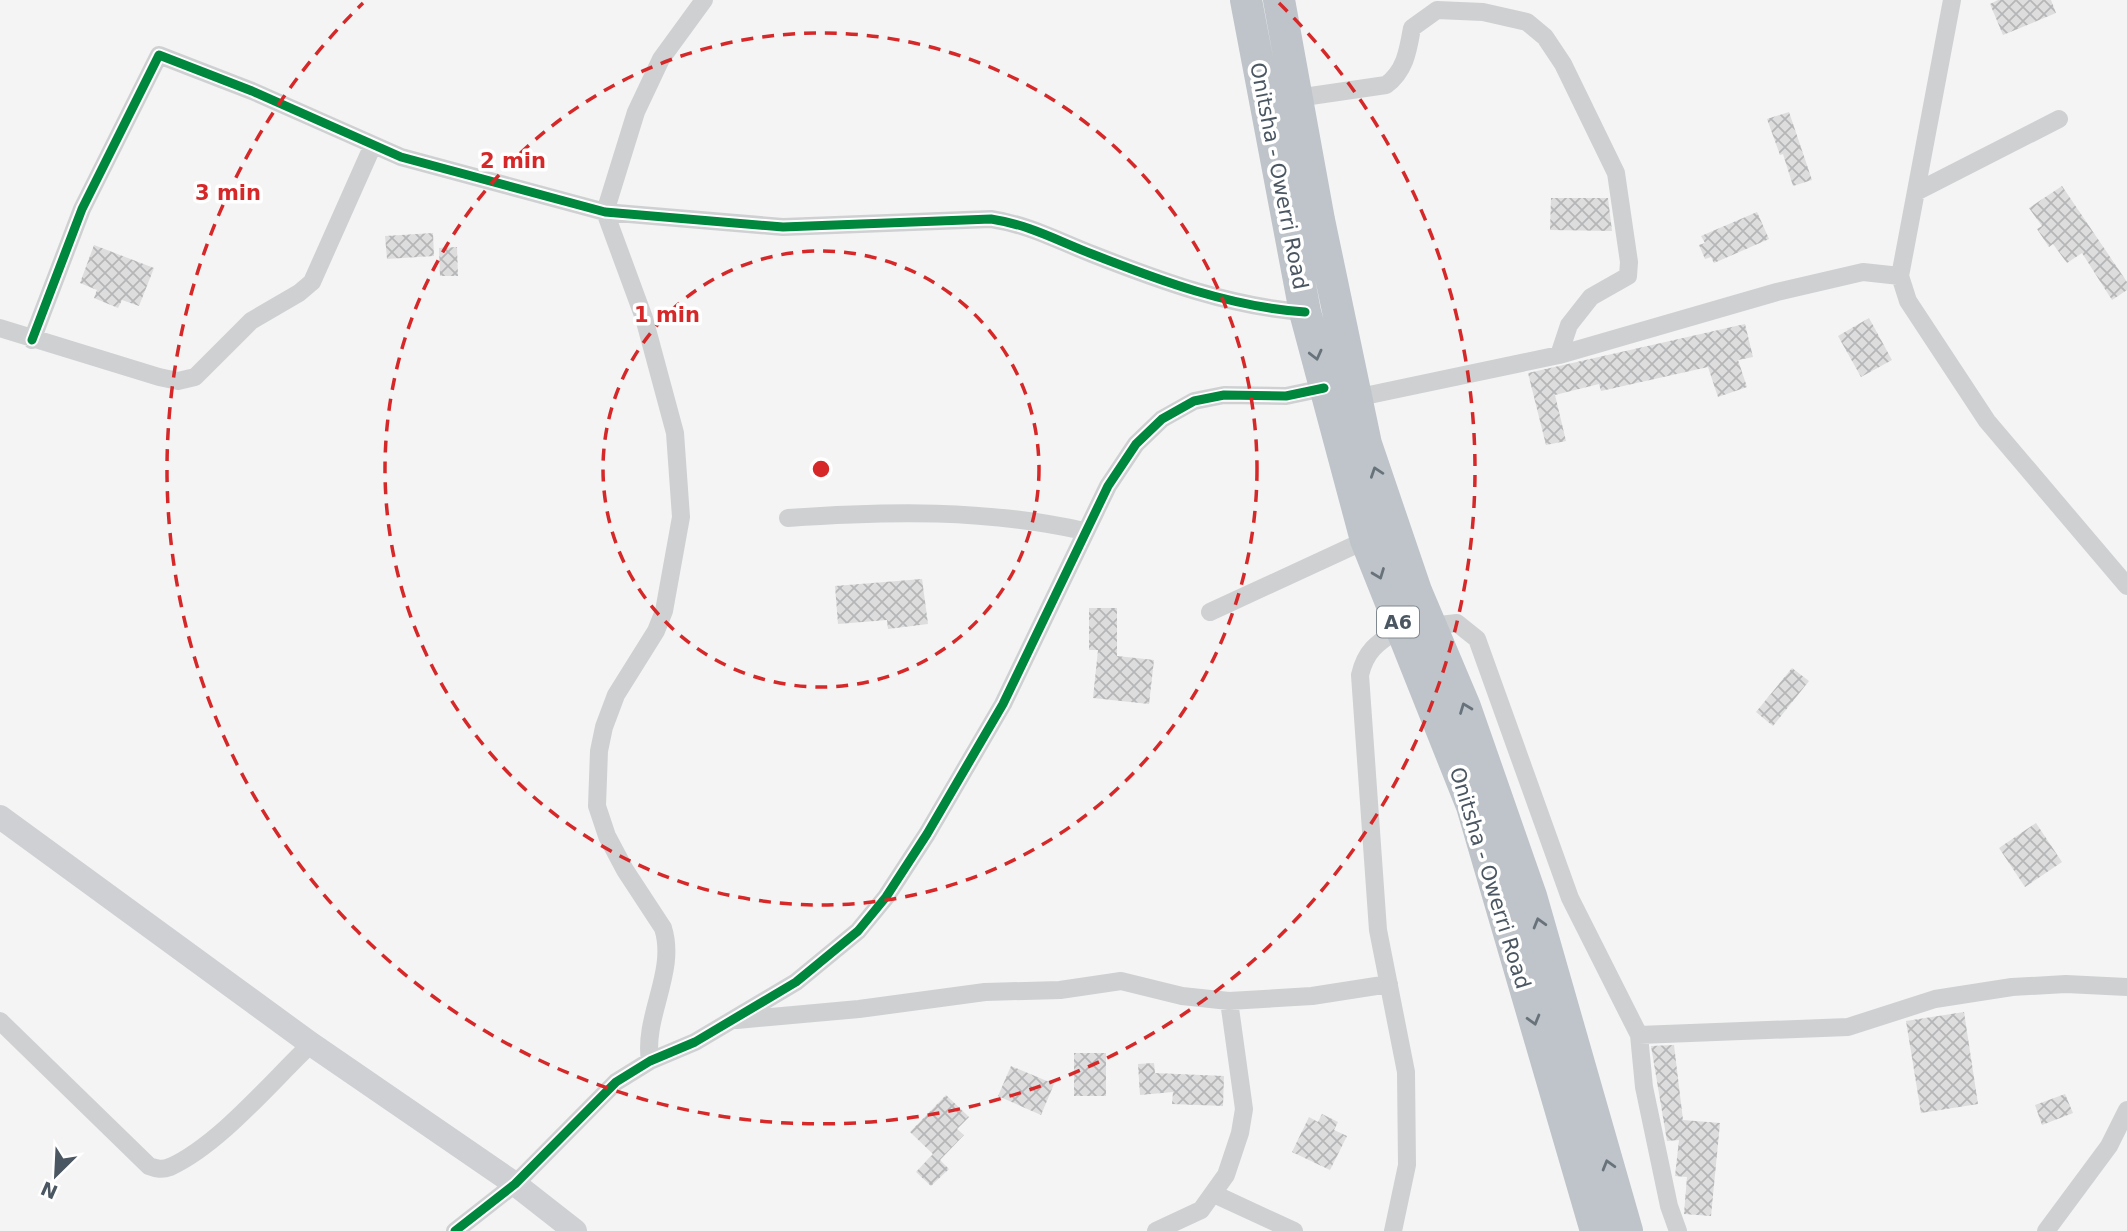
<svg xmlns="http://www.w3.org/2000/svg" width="2127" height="1231" viewBox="0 0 2127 1231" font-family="'DejaVu Sans',sans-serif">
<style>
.building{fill:url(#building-cross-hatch)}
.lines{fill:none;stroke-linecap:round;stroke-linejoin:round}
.street{stroke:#ced0d2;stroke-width:18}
.secondary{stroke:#ced0d4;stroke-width:24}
.highway{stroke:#bec4c9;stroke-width:32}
.cycleway-casing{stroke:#fff;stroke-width:13}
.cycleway{stroke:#00873e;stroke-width:9}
.oneway{stroke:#67727b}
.ring{fill:none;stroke:#d62828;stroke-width:3.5;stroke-dasharray:12 9}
.labels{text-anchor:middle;stroke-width:7;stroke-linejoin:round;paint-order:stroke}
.shield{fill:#fff;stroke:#808990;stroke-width:2}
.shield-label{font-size:19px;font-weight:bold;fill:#4a5661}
.street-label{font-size:21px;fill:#4a5661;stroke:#fff}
.centre{fill:#d62828;stroke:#fff;stroke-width:3.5}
.ring-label{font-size:21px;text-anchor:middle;font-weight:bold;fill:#d62828;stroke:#fff;stroke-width:7;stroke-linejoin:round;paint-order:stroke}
</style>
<defs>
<pattern id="building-cross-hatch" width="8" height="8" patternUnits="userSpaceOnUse" patternTransform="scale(1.75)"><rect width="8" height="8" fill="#ddddde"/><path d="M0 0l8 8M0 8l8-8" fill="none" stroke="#b5b6b7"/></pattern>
</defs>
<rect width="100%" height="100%" fill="#f4f4f4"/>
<path class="building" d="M 1998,0 L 2051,0 L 2056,13 L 2003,35 L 1990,4 Z
M 1789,112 L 1812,180 L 1793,186 L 1783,154 L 1780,155 L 1767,119 Z
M 2062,186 L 2127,282 L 2127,290 L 2112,300 L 2082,253 L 2067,263 L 2053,244 L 2049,247 L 2037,229 L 2042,226 L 2029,208 Z
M 1551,198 L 1608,198 L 1612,231 L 1550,230 Z
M 1757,212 L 1769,239 L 1714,263 L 1711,257 L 1705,259 L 1699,245 L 1705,243 L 1701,236 Z
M 433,233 L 434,256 L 387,259 L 385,236 Z
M 94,245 L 154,268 L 139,306 L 122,300 L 118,308 L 94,298 L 97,290 L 80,283 Z
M 457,247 L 458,276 L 440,276 L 439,248 Z
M 1869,318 L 1892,360 L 1861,377 L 1838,336 Z
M 1745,324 L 1753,357 L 1738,360 L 1747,387 L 1718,397 L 1708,367 L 1601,391 L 1599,384 L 1555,395 L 1566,441 L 1546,445 L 1528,373 Z
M 922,579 L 928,624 L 888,629 L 887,620 L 838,624 L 835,586 Z
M 1089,608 L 1117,608 L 1117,656 L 1154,660 L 1149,704 L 1093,698 L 1098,650 L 1089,650 Z
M 1792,668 L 1809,681 L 1773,726 L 1756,712 Z
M 2036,823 L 2062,862 L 2025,887 L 1999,848 Z
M 1964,1012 L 1978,1104 L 1921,1113 L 1906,1021 Z
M 1674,1045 L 1683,1120 L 1720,1123 L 1711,1216 L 1684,1214 L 1687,1177 L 1675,1176 L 1679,1140 L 1667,1141 L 1651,1046 Z
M 1074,1053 L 1106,1053 L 1106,1096 L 1074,1096 Z
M 1154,1063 L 1155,1073 L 1224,1076 L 1223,1106 L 1172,1104 L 1173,1092 L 1140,1095 L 1138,1064 Z
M 1011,1066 L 1054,1084 L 1041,1115 L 998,1096 Z
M 2065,1094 L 2073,1113 L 2042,1125 L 2035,1105 Z
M 946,1095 L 969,1117 L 957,1129 L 964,1135 L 940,1160 L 949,1169 L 931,1186 L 916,1172 L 933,1154 L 935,1156 L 910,1132 Z
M 1322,1114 L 1338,1122 L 1334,1130 L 1347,1136 L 1330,1170 L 1292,1152 L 1309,1117 L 1318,1122 Z"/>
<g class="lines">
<path class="street" d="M 1290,99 L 1386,85 C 1405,71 1408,51 1412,28 L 1437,10 L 1483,12 L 1527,22 L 1545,37 L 1563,64 L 1616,173 L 1629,262 L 1628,276 L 1591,297 L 1569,325 L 1559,355
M 1916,192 L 2059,119
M 1900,276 L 1952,0
M 0,328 L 159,377 L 178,381 L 195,377 L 251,321 L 299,293 L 312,282 L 373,145
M 32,340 L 82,209 L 159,55 L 252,91 L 401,157 L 605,212 L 783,227 L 991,219 C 1030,225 1056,240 1092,254 C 1161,281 1231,307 1305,312
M 1355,398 L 1559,355 L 1777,292 L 1863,272 L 1900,276 L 1908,301 L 1987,421 L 2127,586
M 788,518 C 888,511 985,509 1084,531
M 1210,612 L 1366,540
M 1431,626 L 1457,623 L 1477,639 L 1570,898 L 1639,1035 L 1644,1087 L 1669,1206 L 1678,1231
M 737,1020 L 859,1009 L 985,992 L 1060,990 L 1121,981 L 1182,996 L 1229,1001 L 1312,996 L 1389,984
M 0,1021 L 149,1166 C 157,1169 162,1170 170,1167 C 219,1145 272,1081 311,1044
M 1639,1035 L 1848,1027 L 1935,999 L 2012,987 L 2066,984 L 2127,987
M 650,1061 C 643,1016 677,972 663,928 L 625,870 L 607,836 L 597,806 L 599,751 L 604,727 L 616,695 L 656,631 L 664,611 L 681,517 L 675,433 L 644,318 L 605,212 L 636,112 L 661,59 L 704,0
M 1214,1194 L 1294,1231
M 455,1231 L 515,1184 L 616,1082 L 650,1061 L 695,1042 L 796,982 L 858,931 L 886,897 L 927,834 L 1003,704 L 1108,486 L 1136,444 L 1162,419 L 1194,401 L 1224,395 L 1286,396 L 1324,388
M 1156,1231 L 1201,1210 L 1226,1175 L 1240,1133 L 1244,1109 L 1229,1001
M 1393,1231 L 1407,1165 L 1406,1072 L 1378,930 L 1360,675 C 1366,649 1379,642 1400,628
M 2046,1231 L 2109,1146 L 2127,1110"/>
<path class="secondary" d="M 0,817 L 311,1044 L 515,1184 L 575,1231"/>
<path class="highway" d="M 1246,0 L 1305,312 L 1366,540 L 1472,806 L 1596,1231
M 1279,0 L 1319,220 L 1366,444 L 1416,591 L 1465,707 L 1531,896 L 1627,1231"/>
<defs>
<path id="cycleway" d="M 32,340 L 82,209 L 159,55 L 252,91 L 401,157 L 605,212 L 783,227 L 991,219 C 1030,225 1056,240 1092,254 C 1161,281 1231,307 1305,312
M 455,1231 L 515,1184 L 616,1082 L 650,1061 L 695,1042 L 796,982 L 858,931 L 886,897 L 927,834 L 1003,704 L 1108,486 L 1136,444 L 1162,419 L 1194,401 L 1224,395 L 1286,396 L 1324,388"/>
</defs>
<use href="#cycleway" class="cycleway-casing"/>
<use href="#cycleway" class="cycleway"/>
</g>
<defs><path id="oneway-chevron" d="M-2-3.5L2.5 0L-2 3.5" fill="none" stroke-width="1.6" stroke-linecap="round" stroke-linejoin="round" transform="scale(1.75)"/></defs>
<g class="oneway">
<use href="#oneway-chevron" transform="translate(1316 355) rotate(76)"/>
<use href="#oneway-chevron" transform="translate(1376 472) rotate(-109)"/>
<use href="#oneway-chevron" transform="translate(1379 574) rotate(69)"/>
<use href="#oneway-chevron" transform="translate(1465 708) rotate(-111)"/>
<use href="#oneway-chevron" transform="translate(1539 923) rotate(-106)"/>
<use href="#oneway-chevron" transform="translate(1534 1020) rotate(74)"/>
<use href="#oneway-chevron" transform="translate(1608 1165) rotate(-106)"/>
</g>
<g class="ring">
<circle cx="821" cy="469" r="218"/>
<circle cx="821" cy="469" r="436"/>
<path d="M1279 3A654 654 0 1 1 363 3"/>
</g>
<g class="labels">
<rect class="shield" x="1377" y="606.5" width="42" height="31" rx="5"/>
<g class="shield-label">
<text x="1398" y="629">A6</text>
</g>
<g class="street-label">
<text transform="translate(1279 176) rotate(79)" y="7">Onitsha - Owerri Road</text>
<text transform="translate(1490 878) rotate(73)" y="7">Onitsha - Owerri Road</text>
</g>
</g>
<circle cx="821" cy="469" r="10" class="centre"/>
<g class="ring-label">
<text x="513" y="168">2 min</text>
<text x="228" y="200">3 min</text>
<text x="667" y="322">1 min</text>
</g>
<g transform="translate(56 1175) rotate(204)" stroke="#ffffff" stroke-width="5" paint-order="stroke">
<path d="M0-5L12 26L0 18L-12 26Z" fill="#4a5661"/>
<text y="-10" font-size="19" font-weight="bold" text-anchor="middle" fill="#4a5661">N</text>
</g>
</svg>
